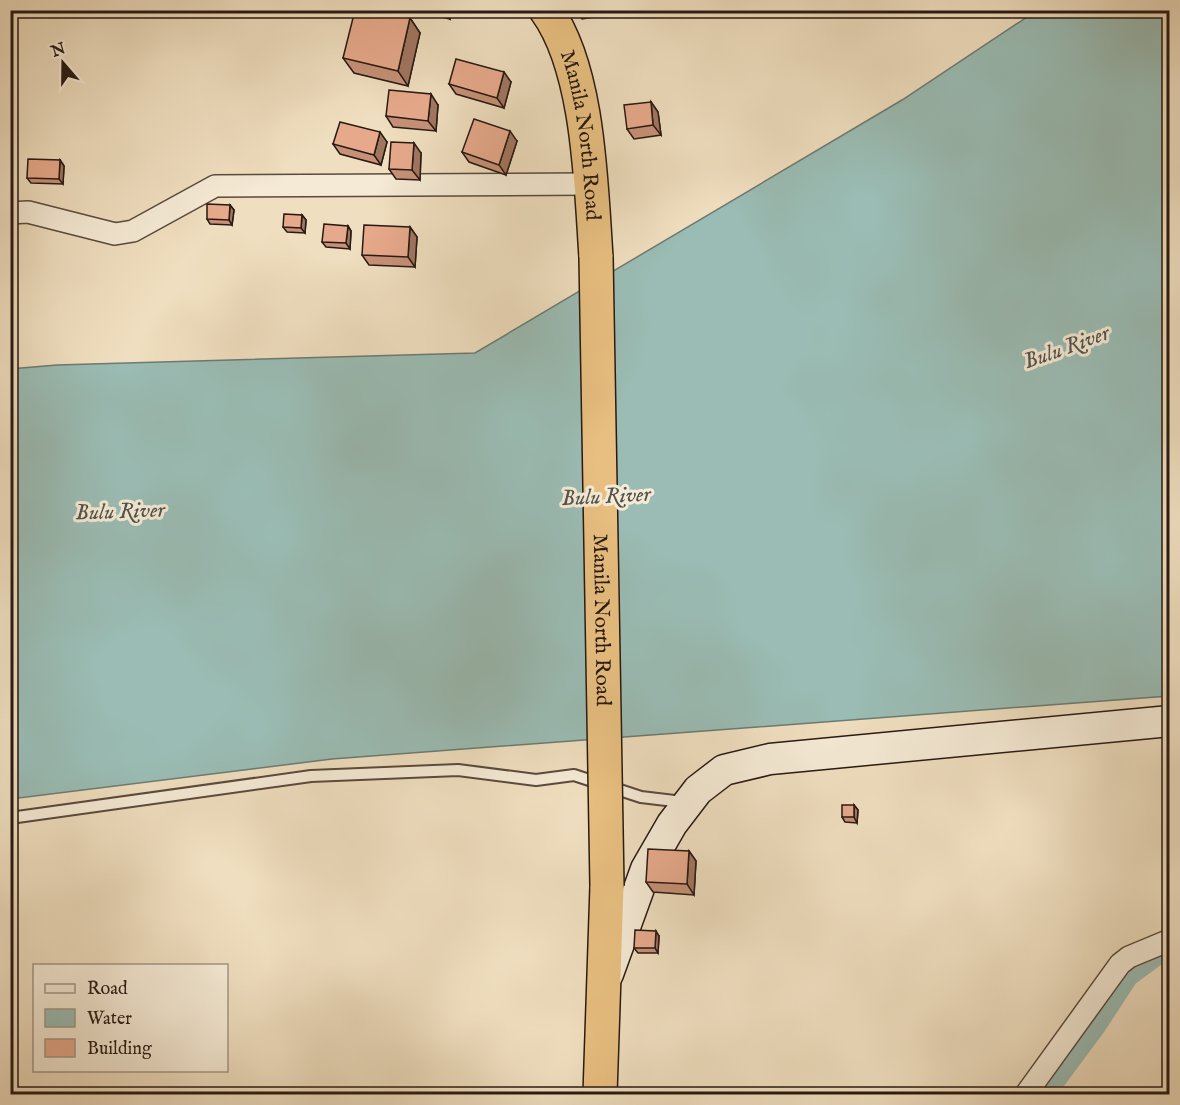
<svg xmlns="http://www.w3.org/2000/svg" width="1180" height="1105" viewBox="0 0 1180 1105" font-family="'IM FELL English',serif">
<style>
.water{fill:#9abcb4;stroke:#6c7b73;stroke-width:1.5}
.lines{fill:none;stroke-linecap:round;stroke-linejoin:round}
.canal{stroke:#9abcb4;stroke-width:24}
.lane-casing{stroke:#5a4a3d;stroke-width:14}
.street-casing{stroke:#5a4a3d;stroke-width:24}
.secondary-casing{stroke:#281912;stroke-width:33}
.highway-casing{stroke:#281912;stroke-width:36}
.lane{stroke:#f5ead5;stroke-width:10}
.street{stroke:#f5ead5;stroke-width:21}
.secondary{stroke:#f5ead5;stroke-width:30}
.highway{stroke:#e8bf80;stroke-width:33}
.highway-bridge-casing{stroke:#281912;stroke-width:36;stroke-linecap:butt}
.highway-bridge{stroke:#e8bf80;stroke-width:33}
.wall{fill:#c69178;stroke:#281912;stroke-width:1.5}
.shaded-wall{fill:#a17661;stroke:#281912;stroke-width:1.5}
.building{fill:#e6a98b;stroke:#281912;stroke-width:1.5}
.labels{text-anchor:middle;stroke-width:6;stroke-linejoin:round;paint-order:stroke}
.street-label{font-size:21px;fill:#281912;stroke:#f5ead5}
.water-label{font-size:22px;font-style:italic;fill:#50524b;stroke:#f5ead5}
</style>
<rect width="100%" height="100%" fill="#efdebf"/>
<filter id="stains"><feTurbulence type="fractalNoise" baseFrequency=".00333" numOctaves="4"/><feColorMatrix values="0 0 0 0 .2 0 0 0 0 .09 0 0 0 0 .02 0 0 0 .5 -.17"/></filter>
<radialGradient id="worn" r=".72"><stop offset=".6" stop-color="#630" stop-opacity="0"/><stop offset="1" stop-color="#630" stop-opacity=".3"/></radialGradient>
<path class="water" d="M 1036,11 L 1169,11 L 1169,696 L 332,759 L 11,799 L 10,369 L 57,365 L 475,353 L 902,100 Z"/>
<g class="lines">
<path class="canal" d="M 1043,1094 L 1095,1024 L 1127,975 L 1154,955 L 1170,949"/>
<defs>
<path id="lane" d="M 10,818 L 311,776 L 458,770 L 536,780 L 574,775 L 641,797 L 683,802"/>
<path id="street" d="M 10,213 L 28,212 L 115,234 L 133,231 L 215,186 L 591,184
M 1026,1094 L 1120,964 L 1129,957 L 1170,940"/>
<path id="secondary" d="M 608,974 L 646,869 L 672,824 L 698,790 L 724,770 L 770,759 L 1170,721"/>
<g id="highway">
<path id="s1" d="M 546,10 C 589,69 591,185 596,257"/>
<path d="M 600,1094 L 607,886"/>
</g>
</defs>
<use href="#lane" class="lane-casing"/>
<use href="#street" class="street-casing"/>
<use href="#secondary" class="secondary-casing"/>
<use href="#highway" class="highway-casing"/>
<use href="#lane" class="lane"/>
<use href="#street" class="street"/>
<use href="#secondary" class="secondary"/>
<use href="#highway" class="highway"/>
<defs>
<g id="highway-bridge">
<path id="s2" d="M 596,257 L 607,886"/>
</g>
</defs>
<use href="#highway-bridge" class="highway-bridge-casing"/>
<use href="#highway-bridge" class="highway-bridge"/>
</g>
<path class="wall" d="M 413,10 L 452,10 L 450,19 Z
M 576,10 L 639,10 L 582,19 Z
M 410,18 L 420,33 L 408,86 L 354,73 L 343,58 Z
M 511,82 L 504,108 L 456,94 L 449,84 Z
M 651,102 L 658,112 L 661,135 L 634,139 L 627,129 Z
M 438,105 L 436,131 L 393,127 L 386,116 Z
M 517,141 L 506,175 L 469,162 L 462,152 Z
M 387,142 L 381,165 L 340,154 L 333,144 Z
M 421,153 L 420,180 L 396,179 L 389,169 Z
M 60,160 L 64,166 L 63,184 L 31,183 L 27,178 Z
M 230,205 L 234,210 L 232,225 L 210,224 L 207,219 Z
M 302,215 L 306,220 L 305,233 L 287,232 L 283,227 Z
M 348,226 L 351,231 L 350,249 L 326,247 L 322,242 Z
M 410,227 L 417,237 L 415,267 L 369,265 L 362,255 Z
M 854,805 L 858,810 L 857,823 L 845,822 L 842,817 Z
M 689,851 L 696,861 L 694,895 L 653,892 L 646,882 Z
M 659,936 L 658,953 L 638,953 L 634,948 Z"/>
<path class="shaded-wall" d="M 444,10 L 452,10 L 450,19 Z
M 410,18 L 420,33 L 408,86 L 398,71 Z
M 504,72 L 511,82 L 504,108 L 497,98 Z
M 431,94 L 438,105 L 436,131 L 428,121 Z
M 651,102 L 658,112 L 661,135 L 653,125 Z
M 510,131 L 517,141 L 506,175 L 499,165 Z
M 380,132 L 387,142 L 381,165 L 374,155 Z
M 414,143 L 421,153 L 420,180 L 412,170 Z
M 60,160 L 64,166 L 63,184 L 59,179 Z
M 230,205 L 234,210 L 232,225 L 229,220 Z
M 302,215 L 306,220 L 305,233 L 301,228 Z
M 348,226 L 351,231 L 350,249 L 346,243 Z
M 410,227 L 417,237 L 415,267 L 408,257 Z
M 854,805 L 858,810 L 857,823 L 854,817 Z
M 689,851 L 696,861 L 694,895 L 687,884 Z
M 656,931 L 659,936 L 658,953 L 655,948 Z"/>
<path class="building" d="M 355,10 L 377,10 L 410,18 L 398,71 L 343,58 Z
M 456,59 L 504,72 L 497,98 L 449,84 Z
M 389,90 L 431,94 L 428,121 L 386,116 Z
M 651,102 L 653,125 L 627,129 L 624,105 Z
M 474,119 L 510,131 L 499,165 L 462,152 Z
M 340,122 L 380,132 L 374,155 L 333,144 Z
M 391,142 L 414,143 L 412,170 L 389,169 Z
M 28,159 L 60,160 L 59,179 L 27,178 Z
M 207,204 L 230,205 L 229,220 L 207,219 Z
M 284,214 L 302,215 L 301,228 L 283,227 Z
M 324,224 L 348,226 L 346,243 L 322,242 Z
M 364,225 L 410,227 L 408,257 L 362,255 Z
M 842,805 L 854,805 L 854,817 L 842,817 Z
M 648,849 L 689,851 L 687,884 L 646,882 Z
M 635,930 L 656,931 L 655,948 L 634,948 Z
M 475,1092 L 516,1095 L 475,1095 Z"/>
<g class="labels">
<g class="street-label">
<text dy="7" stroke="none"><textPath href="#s1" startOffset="132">Manila North Road</textPath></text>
<text dy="7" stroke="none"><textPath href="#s2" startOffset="363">Manila North Road</textPath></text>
</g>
<g class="water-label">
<text transform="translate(1066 346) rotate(-20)" y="8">Bulu River</text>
<text transform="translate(606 495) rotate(-3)" y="8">Bulu River</text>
<text transform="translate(120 510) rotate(-2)" y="8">Bulu River</text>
</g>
</g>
<rect width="1180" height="1105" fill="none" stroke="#efdebf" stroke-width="36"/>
<rect x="12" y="12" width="1156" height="1081" fill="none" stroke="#281912" stroke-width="3"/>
<rect x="18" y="18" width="1144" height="1069" fill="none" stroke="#281912" stroke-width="1.5"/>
<rect x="33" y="964" width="195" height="108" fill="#f5ead5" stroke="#a39687" stroke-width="1.5"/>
<rect x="45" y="984" width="30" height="9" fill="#f5ead5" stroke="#a39687" stroke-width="1.5"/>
<text x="87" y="994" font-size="18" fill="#281912">Road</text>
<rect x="45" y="1009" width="30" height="18" fill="#9abcb4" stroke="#a39687" stroke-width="1.5"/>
<text x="87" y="1024" font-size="18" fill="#281912">Water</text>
<rect x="45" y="1039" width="30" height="18" fill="#e6a98b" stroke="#a39687" stroke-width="1.5"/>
<text x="87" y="1054" font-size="18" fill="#281912">Building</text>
<g transform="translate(63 63) rotate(340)" stroke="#f5ead5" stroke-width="4.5" paint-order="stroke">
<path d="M0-4.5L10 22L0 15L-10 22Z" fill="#281912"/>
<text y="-9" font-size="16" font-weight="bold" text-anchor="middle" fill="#281912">N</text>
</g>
<rect width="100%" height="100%" filter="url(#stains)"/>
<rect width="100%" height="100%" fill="url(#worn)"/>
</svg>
